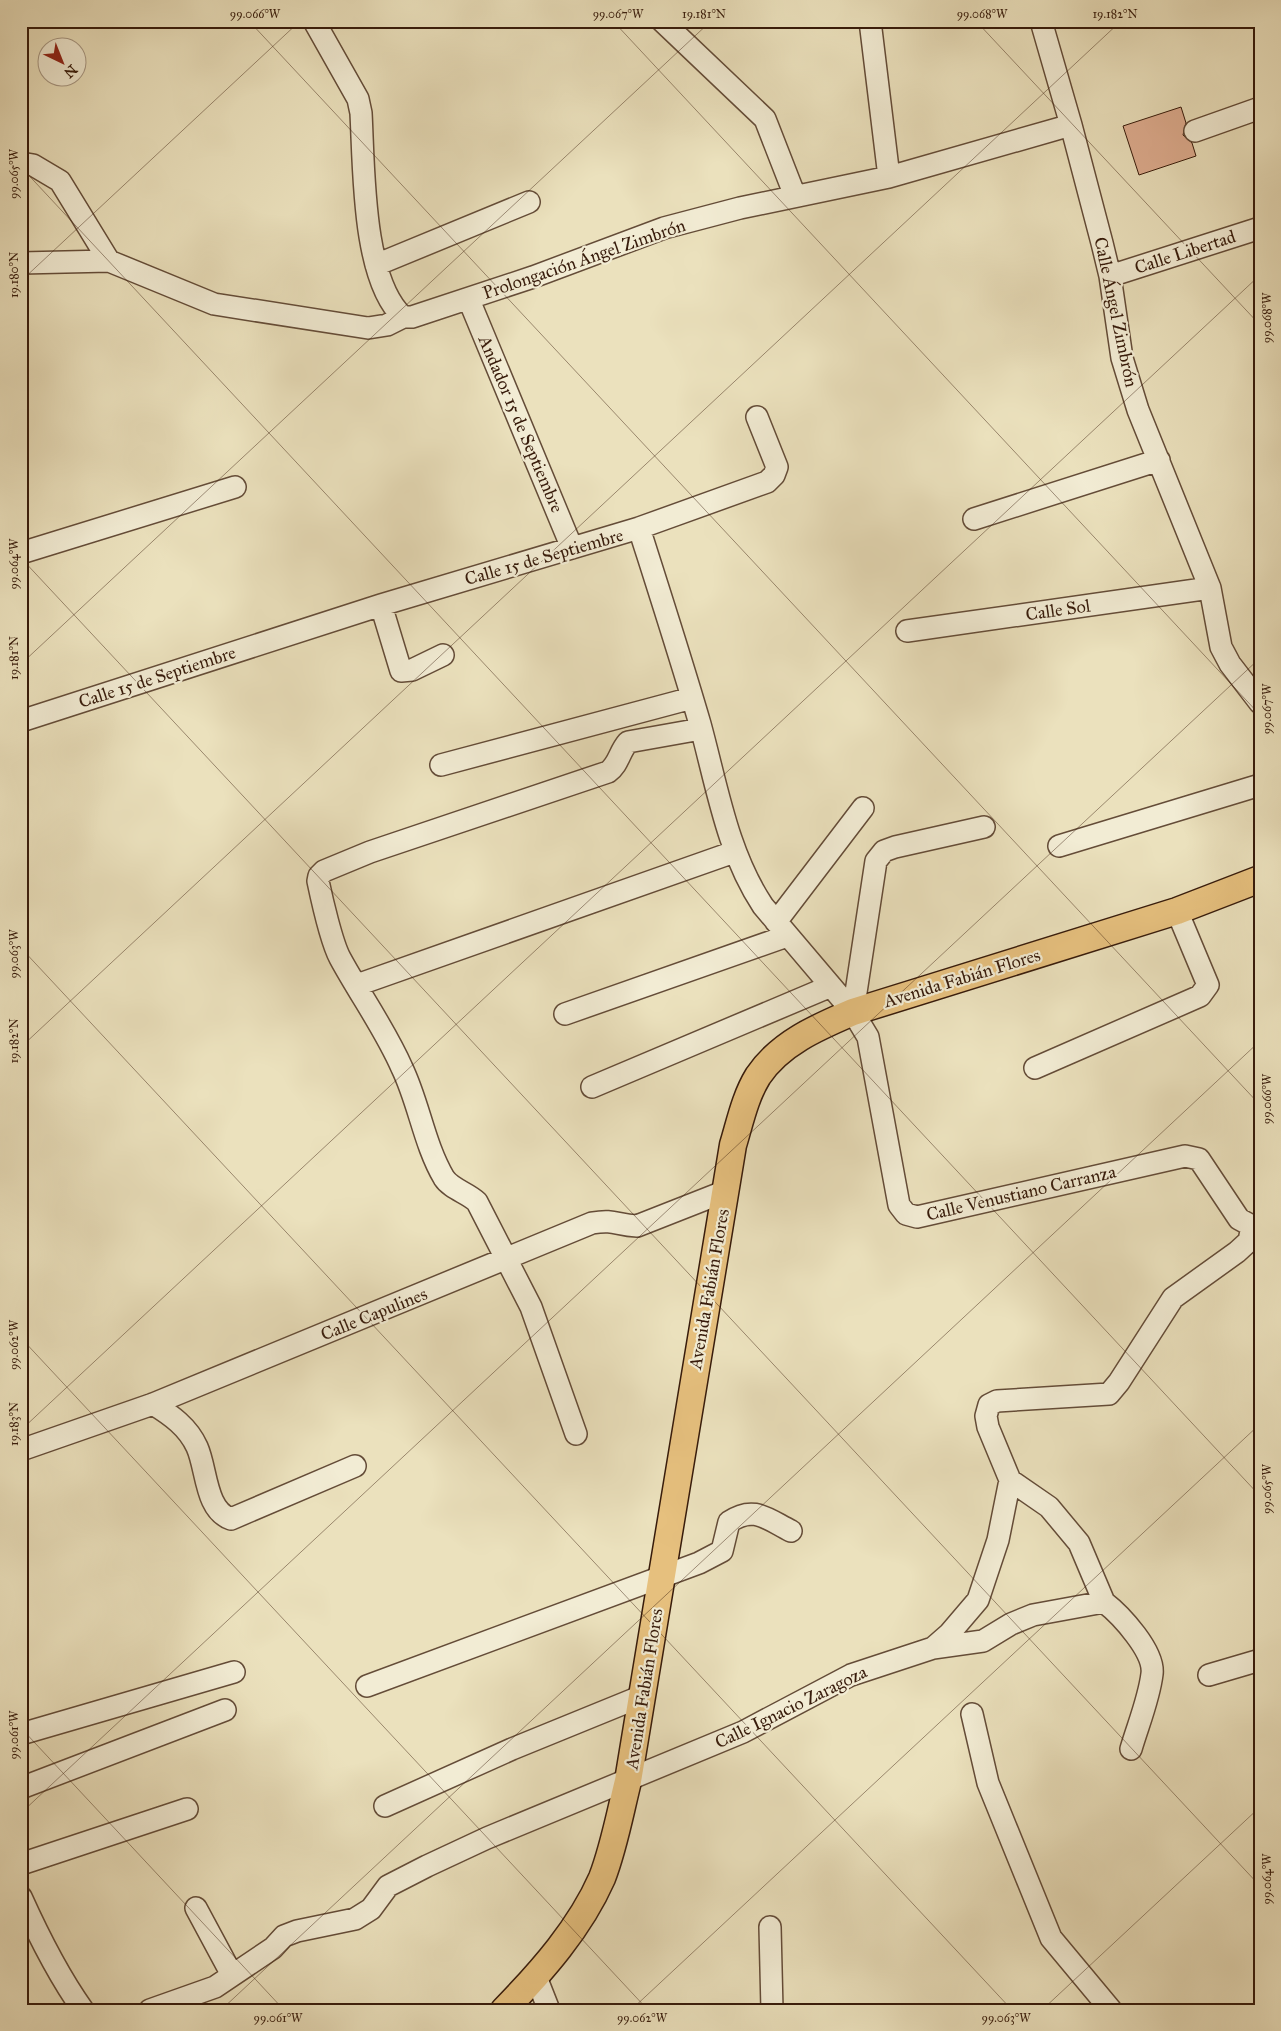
<svg xmlns="http://www.w3.org/2000/svg" width="1281" height="2031" viewBox="0 0 1281 2031" font-family="'IM FELL Great Primer',serif">
<style>
.building{fill:#dead90;stroke:#371b0b}
.lines{fill:none;stroke-linecap:round;stroke-linejoin:round}
.minor-casing{stroke:#644c38;stroke-width:24}
.major-casing{stroke:#371b0b;stroke-width:29}
.minor{stroke:#f2ecd4;stroke-width:21}
.major{stroke:#e6c07e;stroke-width:26}
.ticks{fill:none;stroke:#371b0b;stroke-width:1;stroke-opacity:0.45}
.labels{text-anchor:middle;stroke-width:4.5;stroke-linejoin:round;paint-order:stroke}
.street-label{font-size:18px;fill:#371b0b;stroke:#f2ecd4}
.neatline{fill:none;stroke:#371b0b;stroke-width:2}
.ticks-label{font-size:12px;text-anchor:middle;fill:#371b0b}
</style>
<rect width="100%" height="100%" fill="#ebe1bd"/>
<filter id="stains"><feTurbulence type="fractalNoise" baseFrequency=".004" numOctaves="4"/><feColorMatrix values="0 0 0 0 .2 0 0 0 0 .09 0 0 0 0 .02 0 0 0 .5 -.17"/></filter>
<radialGradient id="worn" r=".72"><stop offset=".6" stop-color="#630" stop-opacity="0"/><stop offset="1" stop-color="#630" stop-opacity=".3"/></radialGradient>
<path class="building" d="M 1181,107 L 1186,123 L 1183,135 L 1192,143 L 1196,156 L 1139,175 L 1123,126 Z"/>
<g class="lines">
<defs>
<path id="minor" d="M 314,21 L 358,99 L 361,113 C 364,167 362,279 403,317 L 412,317 L 533,277 L 664,228 L 740,208 L 889,177 L 1071,125
M 662,21 L 765,119 L 795,196
M 870,21 L 889,177
M 1041,21 L 1071,125 L 1102,243 L 1110,276 L 1122,358 L 1138,410 L 1210,588 L 1221,647 L 1230,664 L 1260,703
M 1195,131 L 1260,108
M 21,163 L 33,165 L 60,181 L 109,261
M 21,263 L 109,261 L 214,304 L 368,328 L 387,325 L 403,317
M 376,265 L 529,202
M 1110,276 L 1260,228
M 469,300 L 572,548
M 974,519 L 1159,460
M 639,528 C 660,594 681,659 700,724 C 717,786 727,852 763,906 L 853,1012 L 868,1037 L 899,1205 L 906,1214 L 917,1217 L 1185,1156 L 1199,1159 L 1239,1219 L 1252,1226
M 21,553 L 235,487
M 381,605 L 401,671 L 412,670 L 443,655
M 907,631 L 1210,588
M 21,721 L 381,605 L 639,528 L 767,482 L 774,475 L 777,467 L 757,417
M 441,765 L 692,698
M 1059,846 L 1260,785
M 776,922 L 863,808
M 357,985 L 734,852
M 853,1012 L 876,861 L 884,851 L 895,847 L 984,827
M 565,1014 L 787,936
M 1035,1068 L 1200,996 L 1208,985 L 1177,911
M 592,1087 L 831,986
M 153,1404 C 171,1415 188,1427 197,1447 C 207,1469 205,1510 231,1519 L 355,1466
M 576,1434 L 531,1307 L 477,1202 C 468,1193 451,1189 444,1178 C 424,1144 419,1103 402,1068 C 385,1029 360,995 340,958 C 332,943 322,900 318,881 L 319,876 L 324,871 L 370,852 L 608,772 C 619,764 619,752 628,742 L 701,729
M 21,1450 L 153,1404 L 592,1223 C 615,1219 616,1225 637,1226 L 726,1191
M 1010,1480 L 1049,1507 L 1079,1543 L 1104,1602
M 933,1648 L 983,1641 L 1011,1624 L 1033,1615 L 1104,1602 C 1121,1615 1155,1652 1152,1674 C 1149,1699 1138,1725 1131,1749
M 1209,1675 L 1260,1660
M 367,1686 L 699,1563 L 722,1551 L 729,1522 C 754,1505 767,1519 791,1531
M 972,1714 L 988,1783 L 1051,1938 L 1111,2010
M 21,1734 L 234,1672
M 21,1788 L 225,1710
M 385,1806 L 512,1749 L 642,1696
M 21,1864 L 187,1809
M 21,1897 C 39,1937 58,1975 83,2010
M 196,1908 L 232,1975
M 770,1927 L 772,2010
M 536,1977 L 549,2010
M 150,2010 L 215,1987 L 273,1948 L 284,1936 L 297,1931 L 355,1919 L 371,1909 L 388,1886 L 427,1866 L 487,1838 L 743,1732 L 851,1675 L 933,1648 L 949,1634 L 978,1600 L 998,1540 L 1010,1480 L 988,1427 L 986,1416 L 989,1405 L 997,1401 L 1109,1394 L 1119,1382 L 1173,1298 L 1237,1252 L 1249,1241 L 1252,1226"/>
<path id="major" d="M 504,2010 C 542,1971 580,1928 602,1878 C 614,1847 620,1813 628,1781 L 733,1145 C 740,1122 745,1097 758,1076 C 780,1043 818,1027 853,1012 L 1177,911 L 1260,879"/>
</defs>
<use href="#minor" class="minor-casing"/>
<use href="#major" class="major-casing"/>
<use href="#minor" class="minor"/>
<use href="#major" class="major"/>
</g>
<path class="ticks" d="M 249,21 L 1260,1105M 613,21 L 1260,715M 976,21 L 1260,325M 21,167 L 1260,1496M 21,281 L 300,21M 21,558 L 1260,1886M 21,664 L 711,21M 21,948 L 1012,2010M 21,1047 L 1121,21M 21,1338 L 648,2010M 21,1430 L 1260,275M 21,1728 L 284,2010M 21,1813 L 1260,658M 221,2010 L 1260,1041M 631,2010 L 1260,1424M 1042,2010 L 1260,1807"/>
<g class="labels">
<g class="street-label">
<text transform="translate(1185 252) rotate(-18)" y="6">Calle Libertad</text>
<text transform="translate(584 259) rotate(-19)" y="6">Prolongación Ángel Zimbrón</text>
<text transform="translate(1116 312) rotate(78)" y="6">Calle Ángel Zimbrón</text>
<text transform="translate(521 424) rotate(67)" y="6">Andador 15 de Septiembre</text>
<text transform="translate(544 557) rotate(-16)" y="6">Calle 15 de Septiembre</text>
<text transform="translate(1058 610) rotate(-8)" y="6">Calle Sol</text>
<text transform="translate(157 677) rotate(-18)" y="6">Calle 15 de Septiembre</text>
<text transform="translate(962 978) rotate(-17)" y="6">Avenida Fabián Flores</text>
<text transform="translate(1021 1193) rotate(-13)" y="6">Calle Venustiano Carranza</text>
<text transform="translate(709 1289) rotate(-80)" y="6">Avenida Fabián Flores</text>
<text transform="translate(374 1314) rotate(-22)" y="6">Calle Capulines</text>
<text transform="translate(644 1689) rotate(-81)" y="6">Avenida Fabián Flores</text>
<text transform="translate(791 1707) rotate(-26)" y="6">Calle Ignacio Zaragoza</text>
</g>
</g>
<rect width="1281" height="2031" fill="none" stroke="#ebe1bd" stroke-width="55"/>
<g transform="translate(62 62) rotate(137)"><circle r="24" fill="#f2ecd4" stroke="#a79884"/>
<path d="M0-4L9 19L0 12L-9 19Z" fill="#8f2418"/>
<text y="-8" font-size="14" font-weight="bold" text-anchor="middle" fill="#371b0b">N</text>
</g>
<rect x="28" y="28" width="1226" height="1976" class="neatline"/>
<g class="ticks-label">
<text x="255" y="18">99.066°W</text>
<text x="618" y="18">99.067°W</text>
<text x="704" y="18">19.181°N</text>
<text x="982" y="18">99.068°W</text>
<text x="1115" y="18">19.182°N</text>
<text transform="translate(14 174) rotate(-90)" y="4">99.065°W</text>
<text transform="translate(14 275) rotate(-90)" y="4">19.180°N</text>
<text transform="translate(1267 318) rotate(-90)" y="4">99.068°W</text>
<text transform="translate(14 564) rotate(-90)" y="4">99.064°W</text>
<text transform="translate(14 658) rotate(-90)" y="4">19.181°N</text>
<text transform="translate(1267 709) rotate(-90)" y="4">99.067°W</text>
<text transform="translate(14 954) rotate(-90)" y="4">99.063°W</text>
<text transform="translate(14 1041) rotate(-90)" y="4">19.182°N</text>
<text transform="translate(1267 1099) rotate(-90)" y="4">99.066°W</text>
<text transform="translate(14 1345) rotate(-90)" y="4">99.062°W</text>
<text transform="translate(14 1424) rotate(-90)" y="4">19.183°N</text>
<text transform="translate(1267 1489) rotate(-90)" y="4">99.065°W</text>
<text transform="translate(14 1735) rotate(-90)" y="4">99.061°W</text>
<text transform="translate(1267 1879) rotate(-90)" y="4">99.064°W</text>
<text x="278" y="2022">99.061°W</text>
<text x="642" y="2022">99.062°W</text>
<text x="1006" y="2022">99.063°W</text>
</g>
<rect width="100%" height="100%" filter="url(#stains)"/>
<rect width="100%" height="100%" fill="url(#worn)"/>
</svg>
